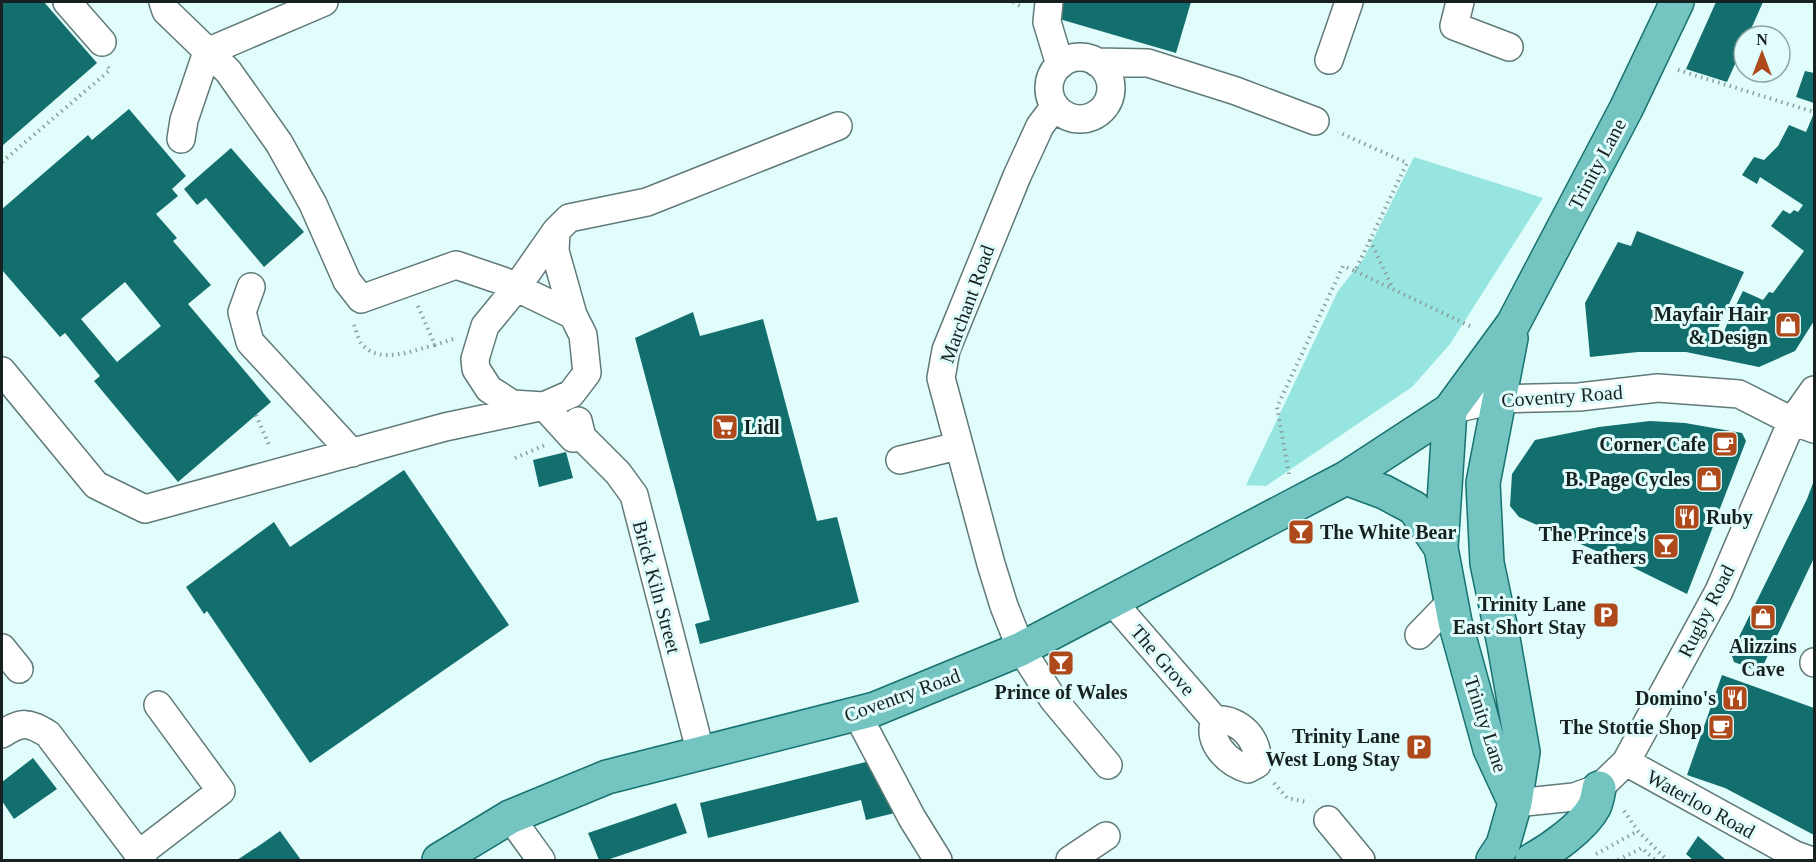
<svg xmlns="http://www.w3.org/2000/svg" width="1816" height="862" viewBox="0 0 1816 862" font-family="Georgia,serif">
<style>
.green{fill:#97e5e1}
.building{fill:#136f6d;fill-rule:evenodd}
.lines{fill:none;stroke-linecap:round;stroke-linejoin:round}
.minor-casing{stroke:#607a78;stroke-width:30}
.major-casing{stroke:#187270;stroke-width:36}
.path{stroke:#8b9f9e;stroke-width:4;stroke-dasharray:1.5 4.5;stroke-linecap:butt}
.minor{stroke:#fff;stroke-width:27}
.major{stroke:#74c4c2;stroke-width:33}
.labels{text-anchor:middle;stroke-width:6;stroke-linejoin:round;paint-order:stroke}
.street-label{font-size:20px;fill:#172121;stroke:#e0fcfb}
.poi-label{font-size:20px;font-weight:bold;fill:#172121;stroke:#e0fcfb;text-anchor:end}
</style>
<rect width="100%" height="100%" fill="#e0fcfb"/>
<path class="green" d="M 1414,157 L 1543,198 L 1450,344 L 1412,387 L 1266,486 L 1246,485 L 1338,291 L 1364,258 Z"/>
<path class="building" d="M 2,2 L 44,2 L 97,63 L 2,146 Z
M 1053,2 L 1191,2 L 1176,53 L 1049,16 Z
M 1716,2 L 1763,2 L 1748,36 L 1744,36 L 1744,44 L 1727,82 L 1686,69 Z
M 1805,71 L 1814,73 L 1814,103 L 1796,97 Z
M 129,109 L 186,176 L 172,189 L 178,196 L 156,214 L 177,238 L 173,241 L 211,285 L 188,304 L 271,402 L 178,482 L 94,381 L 100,376 L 65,333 L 60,337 L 2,270 L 2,209 L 88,135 L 92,140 ZM 125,282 L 161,326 L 117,362 L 81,319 Z
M 1814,113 L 1814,321 L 1795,351 L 1759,367 L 1686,352 L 1638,352 L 1590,357 L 1585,303 L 1618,242 L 1631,246 L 1637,231 L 1744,272 L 1716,332 L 1724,332 L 1732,311 L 1739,312 L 1741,307 L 1736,305 L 1743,291 L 1763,300 L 1769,292 L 1773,293 L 1804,251 L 1771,226 L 1783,210 L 1790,214 L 1794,210 L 1798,212 L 1803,205 L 1760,177 L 1757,184 L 1742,175 L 1754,157 L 1764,160 L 1778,146 L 1789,125 L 1806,132 Z
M 231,148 L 304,232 L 264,267 L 206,198 L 197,205 L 184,189 Z
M 693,312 L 700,336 L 763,319 L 817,521 L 837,517 L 859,602 L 700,644 L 695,624 L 710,620 L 635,338 Z
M 1650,421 L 1685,423 L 1742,433 L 1746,441 L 1687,594 L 1626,564 L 1519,517 L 1510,506 L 1512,474 L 1535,440 L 1599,427 Z
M 566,452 L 573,478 L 539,487 L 533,460 Z
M 404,470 L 509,625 L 310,763 L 207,611 L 204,614 L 186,587 L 274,522 L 290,547 Z
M 1813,483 L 1814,483 L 1814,558 L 1760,672 L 1734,662 L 1731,653 L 1807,499 Z
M 1722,675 L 1814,708 L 1814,835 L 1725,788 L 1687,775 Z
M 33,758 L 57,789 L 14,819 L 2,801 L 2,782 Z
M 874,760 L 899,812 L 866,820 L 861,800 L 708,838 L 700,803 Z
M 676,803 L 687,833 L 607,860 L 599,860 L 588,833 Z
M 280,831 L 301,860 L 237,860 L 260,845 Z
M 1698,836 L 1726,860 L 1693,860 L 1686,854 Z"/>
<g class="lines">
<defs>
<path id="minor" d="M 67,2 L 102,42
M 163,2 L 166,11 L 228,71 L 279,143 L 313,204 L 347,281 L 361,299 L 456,265 L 503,281 L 573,315 L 583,335 L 587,373 L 571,394 L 544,406 L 512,404 L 489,389 L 476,369 L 475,359 L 485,326 L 517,287 L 556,231 L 569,218 L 647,202 L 838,126
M 1049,2 L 1047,22 L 1060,65
M 1460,2 L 1454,26 L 1509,47
M1049 88a31 31 0 1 1 62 0a31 31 0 1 1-62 0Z
M 1329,60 L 1349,2
M 1096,62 L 1148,63 L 1236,91 L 1315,121
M 1055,106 L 1040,126 L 1017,176 L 946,350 L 941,378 L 991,564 L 1004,606 L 1021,649 L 1053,699 L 1108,765
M 181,139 L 184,120 L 207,52 L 324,2
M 556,231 L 555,251 L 573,315
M 251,287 L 242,312 L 250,342 L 352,453
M 2,371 L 96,485 L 145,509 L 445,427 L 544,406 L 573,438 L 582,437
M 1450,410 L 1498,399 L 1579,397 L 1658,388 L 1739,394 L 1792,421 L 1814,429
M 578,421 L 582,437 L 618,473 L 634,495 L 701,754
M 900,460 L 958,446
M 1111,600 L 1215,720 C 1206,742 1228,763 1248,769 L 1257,764 C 1260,740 1240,718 1215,720
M 1419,635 L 1451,602
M 2,648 L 19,669
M 1814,662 L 1814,663
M 857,714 L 912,818 L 938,860
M 2,734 C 22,721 28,722 48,734 L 143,860
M 1626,762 L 1795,855 L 1809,860
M 1515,803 L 1574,797 L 1599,788 L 1626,762 L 1719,591 L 1792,421 L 1814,390
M 510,817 L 541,860
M 1328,820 L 1361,860
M 139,854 L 221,791 L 158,705
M 1070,860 L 1106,836"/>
<path id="major" d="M 1346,478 L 1384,492 L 1414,508 L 1441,548
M 1515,803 L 1490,749 L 1455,622 L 1441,548 L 1450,410 L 1513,324 L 1626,109 L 1677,2
M 439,860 L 510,817 L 607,777 L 875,709 L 1021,649 L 1346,478 L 1450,410
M 1493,860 L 1503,845 L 1515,803 L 1523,752 L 1504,644 L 1487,563 L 1483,483 L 1511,338
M 1532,860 C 1552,849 1583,827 1594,807 C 1597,801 1598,794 1599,788"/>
</defs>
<use href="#minor" class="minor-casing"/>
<use href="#major" class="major-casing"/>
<path class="path" d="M 1013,2 L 1022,7
M 1678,70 L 1814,112
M 2,162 L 110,70 L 108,67
M 1370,240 L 1393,289
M 1355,271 L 1474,328
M 418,306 L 435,345 L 453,339
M 354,325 C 356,330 358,339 361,343 C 379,366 413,350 435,345
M 256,415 L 270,447
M 515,458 L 545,445
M 1289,474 L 1277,407 L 1343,266 L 1355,271 L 1407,163 L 1338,132
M 1274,783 L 1287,798 L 1307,802
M 1624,811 L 1638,831 L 1667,860
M 1596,854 L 1638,831
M 1618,860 L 1642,848 L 1655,860"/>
<use href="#minor" class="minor"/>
<use href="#major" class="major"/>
</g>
<defs>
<symbol id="shop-square" viewBox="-11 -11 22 22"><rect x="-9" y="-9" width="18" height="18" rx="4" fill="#ae491b" stroke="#e0fcfb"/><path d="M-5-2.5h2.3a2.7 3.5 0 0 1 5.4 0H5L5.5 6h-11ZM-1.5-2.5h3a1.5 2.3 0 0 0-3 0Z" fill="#fff"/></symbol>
<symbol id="supermarket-square" viewBox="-11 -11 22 22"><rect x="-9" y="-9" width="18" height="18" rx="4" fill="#ae491b" stroke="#e0fcfb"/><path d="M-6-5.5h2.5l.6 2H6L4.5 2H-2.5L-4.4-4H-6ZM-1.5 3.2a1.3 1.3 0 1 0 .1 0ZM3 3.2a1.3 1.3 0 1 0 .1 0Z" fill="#fff"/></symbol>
<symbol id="cafe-square" viewBox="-11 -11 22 22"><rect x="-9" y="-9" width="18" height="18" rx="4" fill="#ae491b" stroke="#e0fcfb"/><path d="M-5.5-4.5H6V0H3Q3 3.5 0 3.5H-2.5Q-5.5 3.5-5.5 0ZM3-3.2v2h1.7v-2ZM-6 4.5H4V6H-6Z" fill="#fff"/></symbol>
<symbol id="restaurant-square" viewBox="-11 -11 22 22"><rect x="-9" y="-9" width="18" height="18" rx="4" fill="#ae491b" stroke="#e0fcfb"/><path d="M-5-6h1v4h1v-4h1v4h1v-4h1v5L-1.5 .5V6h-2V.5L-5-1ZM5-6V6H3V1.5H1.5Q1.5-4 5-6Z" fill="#fff"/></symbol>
<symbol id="bar-square" viewBox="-11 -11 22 22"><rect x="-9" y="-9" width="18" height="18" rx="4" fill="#ae491b" stroke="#e0fcfb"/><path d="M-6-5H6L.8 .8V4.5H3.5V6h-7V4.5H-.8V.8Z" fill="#fff"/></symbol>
<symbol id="parking-square" viewBox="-11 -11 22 22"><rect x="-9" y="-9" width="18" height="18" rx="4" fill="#ae491b" stroke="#e0fcfb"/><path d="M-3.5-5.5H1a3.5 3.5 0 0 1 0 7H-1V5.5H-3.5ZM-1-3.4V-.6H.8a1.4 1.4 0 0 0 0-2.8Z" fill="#fff"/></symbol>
</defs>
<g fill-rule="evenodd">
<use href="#shop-square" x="1773" y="310" width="30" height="30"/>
<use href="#supermarket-square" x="710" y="412" width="30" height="30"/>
<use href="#cafe-square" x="1710" y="429" width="30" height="30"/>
<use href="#shop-square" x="1694" y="464" width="30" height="30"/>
<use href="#restaurant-square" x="1672" y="502" width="30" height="30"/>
<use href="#bar-square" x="1286" y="517" width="30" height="30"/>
<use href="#bar-square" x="1651" y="531" width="30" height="30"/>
<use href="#parking-square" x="1591" y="600" width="30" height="30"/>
<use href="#shop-square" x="1748" y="602" width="30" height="30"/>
<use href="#bar-square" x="1046" y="648" width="30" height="30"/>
<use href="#restaurant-square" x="1720" y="683" width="30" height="30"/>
<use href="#cafe-square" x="1706" y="712" width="30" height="30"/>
<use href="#parking-square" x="1404" y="732" width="30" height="30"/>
</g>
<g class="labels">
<g class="street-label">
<text transform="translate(1597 164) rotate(-62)" y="7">Trinity Lane</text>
<text transform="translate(967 304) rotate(-70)" y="7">Marchant Road</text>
<text transform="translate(1562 396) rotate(-4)" y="7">Coventry Road</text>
<text transform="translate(657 587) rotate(75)" y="7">Brick Kiln Street</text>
<text transform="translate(1706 611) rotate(-63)" y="7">Rugby Road</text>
<text transform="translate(1163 660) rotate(49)" y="7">The Grove</text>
<text transform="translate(902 695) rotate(-20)" y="7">Coventry Road</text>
<text transform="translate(1486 724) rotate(72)" y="7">Trinity Lane</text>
<text transform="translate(1701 804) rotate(29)" y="7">Waterloo Road</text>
</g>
<g class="poi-label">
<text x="1768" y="321">Mayfair Hair<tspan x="1768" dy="23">&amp; Design</tspan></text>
<text x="744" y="434" text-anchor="start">Lidl</text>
<text x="1706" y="451">Corner Cafe</text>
<text x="1690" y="486">B. Page Cycles</text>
<text x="1706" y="524" text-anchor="start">Ruby</text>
<text x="1320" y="539" text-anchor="start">The White Bear</text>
<text x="1646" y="541">The Prince's<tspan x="1646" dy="23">Feathers</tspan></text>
<text x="1586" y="611">Trinity Lane<tspan x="1586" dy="23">East Short Stay</tspan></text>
<text x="1763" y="653" text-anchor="middle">Alizzins<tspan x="1763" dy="23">Cave</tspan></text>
<text x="1061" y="699" text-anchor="middle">Prince of Wales</text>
<text x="1716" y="705">Domino's</text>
<text x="1702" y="734">The Stottie Shop</text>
<text x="1400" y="743">Trinity Lane<tspan x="1400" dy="23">West Long Stay</tspan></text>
</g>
</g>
<rect width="1816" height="862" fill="none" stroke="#172121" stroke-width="6"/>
<g transform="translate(1762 54)"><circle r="28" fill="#e0fcfb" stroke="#90a4a4" stroke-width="1.5"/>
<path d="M0-4.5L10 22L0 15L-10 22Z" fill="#ae491b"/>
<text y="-9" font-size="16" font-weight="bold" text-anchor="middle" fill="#172121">N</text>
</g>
</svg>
